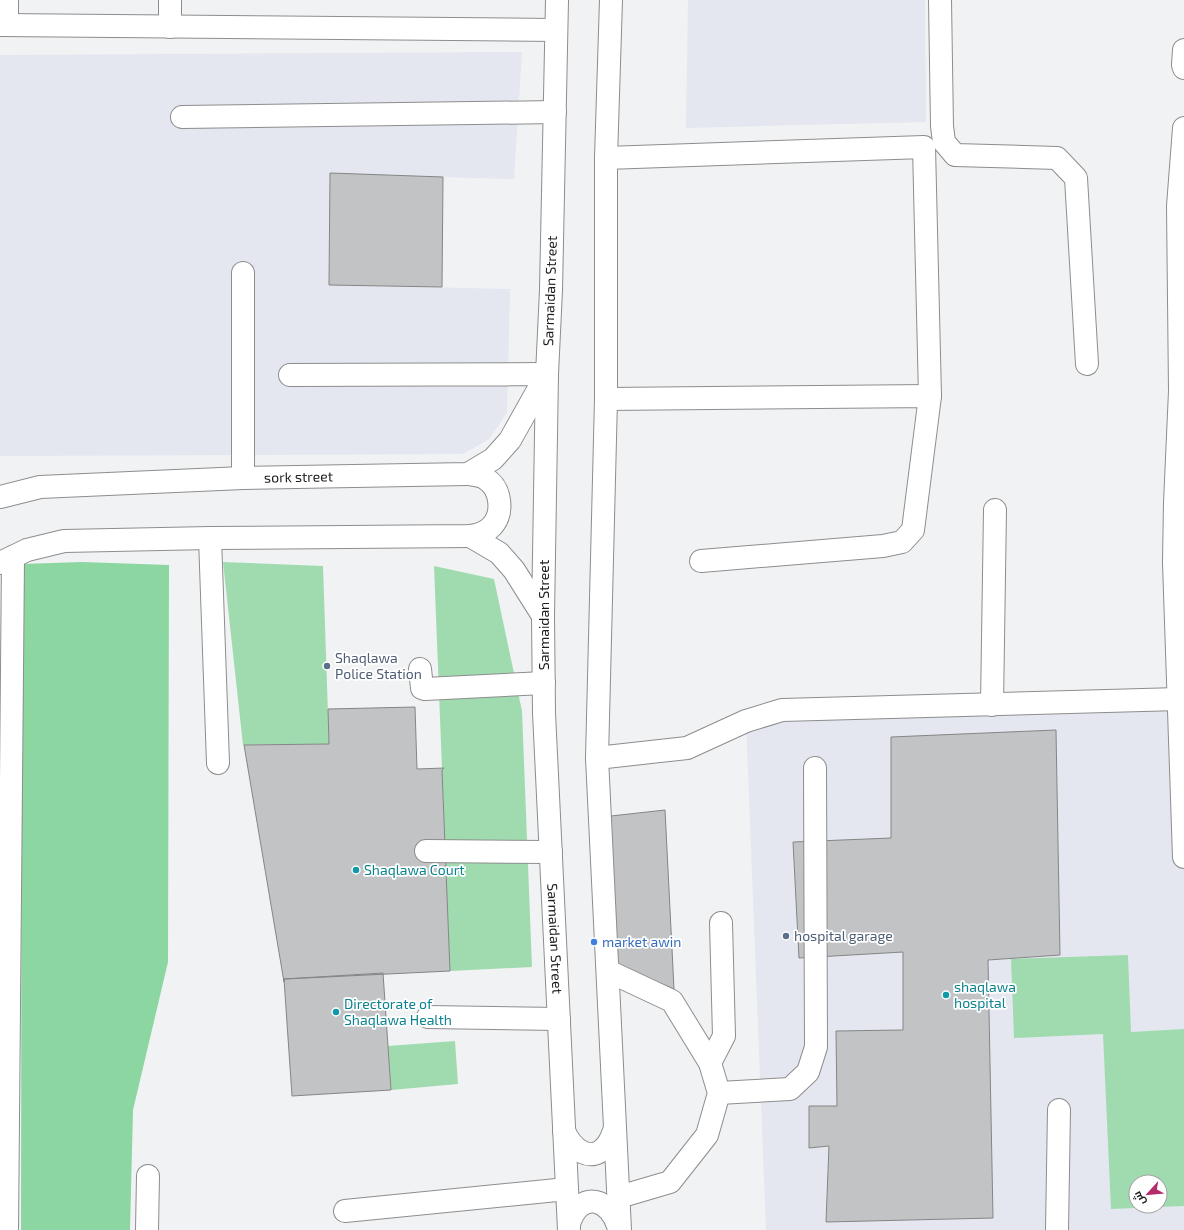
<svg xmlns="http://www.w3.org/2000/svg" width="1184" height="1230" viewBox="0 0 1184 1230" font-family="'Exo 2',Cairo,sans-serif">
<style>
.built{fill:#e4e7ef;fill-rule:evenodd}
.green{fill:#a0dbb0;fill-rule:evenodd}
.forest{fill:#8bd6a1}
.building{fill:#c2c3c4;stroke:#858586}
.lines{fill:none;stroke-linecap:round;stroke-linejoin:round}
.minor-casing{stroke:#8d8d8e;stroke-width:24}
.major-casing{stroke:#8d8d8e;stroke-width:24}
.minor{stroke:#fff;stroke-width:22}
.major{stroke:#fff;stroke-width:22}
.service-dot{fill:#5c6f8a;stroke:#fff;stroke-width:1.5}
.culture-dot{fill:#0f9aa8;stroke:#fff;stroke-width:1.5}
.shop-dot{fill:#3f7fe0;stroke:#fff;stroke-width:1.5}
.labels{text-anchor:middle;stroke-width:3.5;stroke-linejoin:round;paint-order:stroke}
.street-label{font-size:14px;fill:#1c1c1c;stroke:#fff}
.service-label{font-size:14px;fill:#4e5e75;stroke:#fff;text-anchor:start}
.culture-label{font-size:14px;fill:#0d838f;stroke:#fff;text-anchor:start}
.shop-label{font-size:14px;fill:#366cbe;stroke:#fff;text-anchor:start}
</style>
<rect width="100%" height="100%" fill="#f1f2f3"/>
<path class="built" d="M 688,0 L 925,0 L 926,122 L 686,128 Z
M 522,52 L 514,179 L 330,174 L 329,285 L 510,289 L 507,413 L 489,439 L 463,454 L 0,456 L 0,55 Z
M 1179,699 L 1184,857 L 1184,1230 L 766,1230 L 746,721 ZM 1136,1182 L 1160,1182 L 1160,1206 L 1136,1206 Z"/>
<path class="green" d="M 223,562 L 323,566 L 329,744 L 243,745 Z
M 434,566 L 494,579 L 522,711 L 532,967 L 450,971 Z
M 1128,955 L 1131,1032 L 1184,1029 L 1184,1206 L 1111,1209 L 1103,1034 L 1014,1038 L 1011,959 ZM 1136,1182 L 1160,1182 L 1160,1206 L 1136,1206 Z
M 455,1041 L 458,1084 L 391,1090 L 388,1046 Z"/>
<path class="forest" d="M 82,562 L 169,565 L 168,962 L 133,1110 L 130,1230 L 21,1230 L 22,564 Z"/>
<path class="building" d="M 330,173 L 443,177 L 442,287 L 329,285 Z
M 415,707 L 417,769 L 444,768 L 442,770 L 450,971 L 284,979 L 284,982 L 244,745 L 329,744 L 328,709 Z
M 1056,730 L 1060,955 L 988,960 L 993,1218 L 826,1222 L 829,1146 L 809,1148 L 809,1106 L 837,1106 L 836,1031 L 903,1030 L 903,952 L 799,958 L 793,842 L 891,838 L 891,737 Z
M 665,810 L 674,989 L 610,963 L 602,817 Z
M 383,973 L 391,1090 L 292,1096 L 284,979 Z"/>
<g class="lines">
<defs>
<g id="minor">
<path d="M 940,0 L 942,126 L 944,142 L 955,155 L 1057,158 L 1076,178 L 1087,364"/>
<path d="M 0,25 L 556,30"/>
<path d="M 7,25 L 7,0"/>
<path d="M 170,27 L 170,0"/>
<path d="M 1184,50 L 1183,65 L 1184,68"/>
<path d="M 182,117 L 555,112"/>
<path d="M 1184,128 L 1178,206 L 1180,391 L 1175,503 L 1174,563 L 1184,857"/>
<path d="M 606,158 L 924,147 L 930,396"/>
<path d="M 243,273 L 243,478"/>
<path d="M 606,399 L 930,396 L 913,530 L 902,542 L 883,546 L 701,561"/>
<path id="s1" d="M 0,497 L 40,487 L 243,478 L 468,474 L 493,459 L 510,440 L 547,374 L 290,375"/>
<path d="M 470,536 L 499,553 L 514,570 L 543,616"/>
<path d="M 210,538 L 218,763"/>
<path d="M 0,563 L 27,550 L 64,541 L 210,538 L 470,536 C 479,535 486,533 492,526 C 504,513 501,488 486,479 C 481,475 474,475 468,474"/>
<path d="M 420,669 L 422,688 L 425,689 L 544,683"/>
<path d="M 992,705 L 995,510"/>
<path d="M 597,758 L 687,748 L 746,721 L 782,710 L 1179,699"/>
<path d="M 426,851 L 551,852"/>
<path d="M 608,971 L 672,1001 L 710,1063 L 719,1093 L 707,1135 L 670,1182 L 619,1197"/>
<path d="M 428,1017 L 559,1019"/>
<path d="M 710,1063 L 724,1036 L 721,923"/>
<path d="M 719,1093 L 790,1089 L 808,1072 L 816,1047 L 815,768"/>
<path d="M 345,1211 L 567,1189"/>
<path d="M 7,1230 L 13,557"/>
<path d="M 147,1230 L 148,1176"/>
<path d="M 1057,1230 L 1059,1110"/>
</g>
<g id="major">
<path id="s2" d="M 557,0 L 551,290 L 547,374 L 543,616 L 544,713 L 569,1230"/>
<path d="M 611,0 L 606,158 L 606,399 L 597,758 L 620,1230"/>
<path d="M 564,1131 C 572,1149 591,1165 607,1145 C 611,1140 613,1134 615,1128"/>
<path d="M 569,1224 C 580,1189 611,1198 619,1229"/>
</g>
</defs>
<use href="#minor" class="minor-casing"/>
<use href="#major" class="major-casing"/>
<use href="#minor" class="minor"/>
<use href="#major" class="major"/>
</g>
<g class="service-dot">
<circle cx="327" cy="666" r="4"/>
<circle cx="786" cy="936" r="4"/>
</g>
<g class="culture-dot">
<circle cx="356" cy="870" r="4"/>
<circle cx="946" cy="995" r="4"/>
<circle cx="336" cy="1012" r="4"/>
</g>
<circle class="shop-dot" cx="594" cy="942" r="4"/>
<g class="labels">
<g class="street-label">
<text transform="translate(550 291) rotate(-88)" y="5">Sarmaidan Street</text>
<text dy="5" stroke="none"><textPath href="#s1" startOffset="300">sork street</textPath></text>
<text transform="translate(544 615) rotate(-90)" y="5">Sarmaidan Street</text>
<text dy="5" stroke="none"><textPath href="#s2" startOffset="939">Sarmaidan Street</textPath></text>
</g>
<g class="service-label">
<text x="335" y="663">Shaqlawa<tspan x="335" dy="16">Police Station</tspan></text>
<text x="794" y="941">hospital garage</text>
</g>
<g class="culture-label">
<text x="364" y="875">Shaqlawa Court</text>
<text x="954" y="992">shaqlawa<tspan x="954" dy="16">hospital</tspan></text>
<text x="344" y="1009">Directorate of<tspan x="344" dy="16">Shaqlawa Health</tspan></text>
</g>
<g class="shop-label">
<text x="602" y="947">market awin</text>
</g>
</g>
<g transform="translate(1148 1194) rotate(243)"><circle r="19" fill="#ffffff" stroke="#a4a4a4"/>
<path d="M0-3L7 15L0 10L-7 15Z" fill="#b42c6c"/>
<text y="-6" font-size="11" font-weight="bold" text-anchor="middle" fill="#1c1c1c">ش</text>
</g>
</svg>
